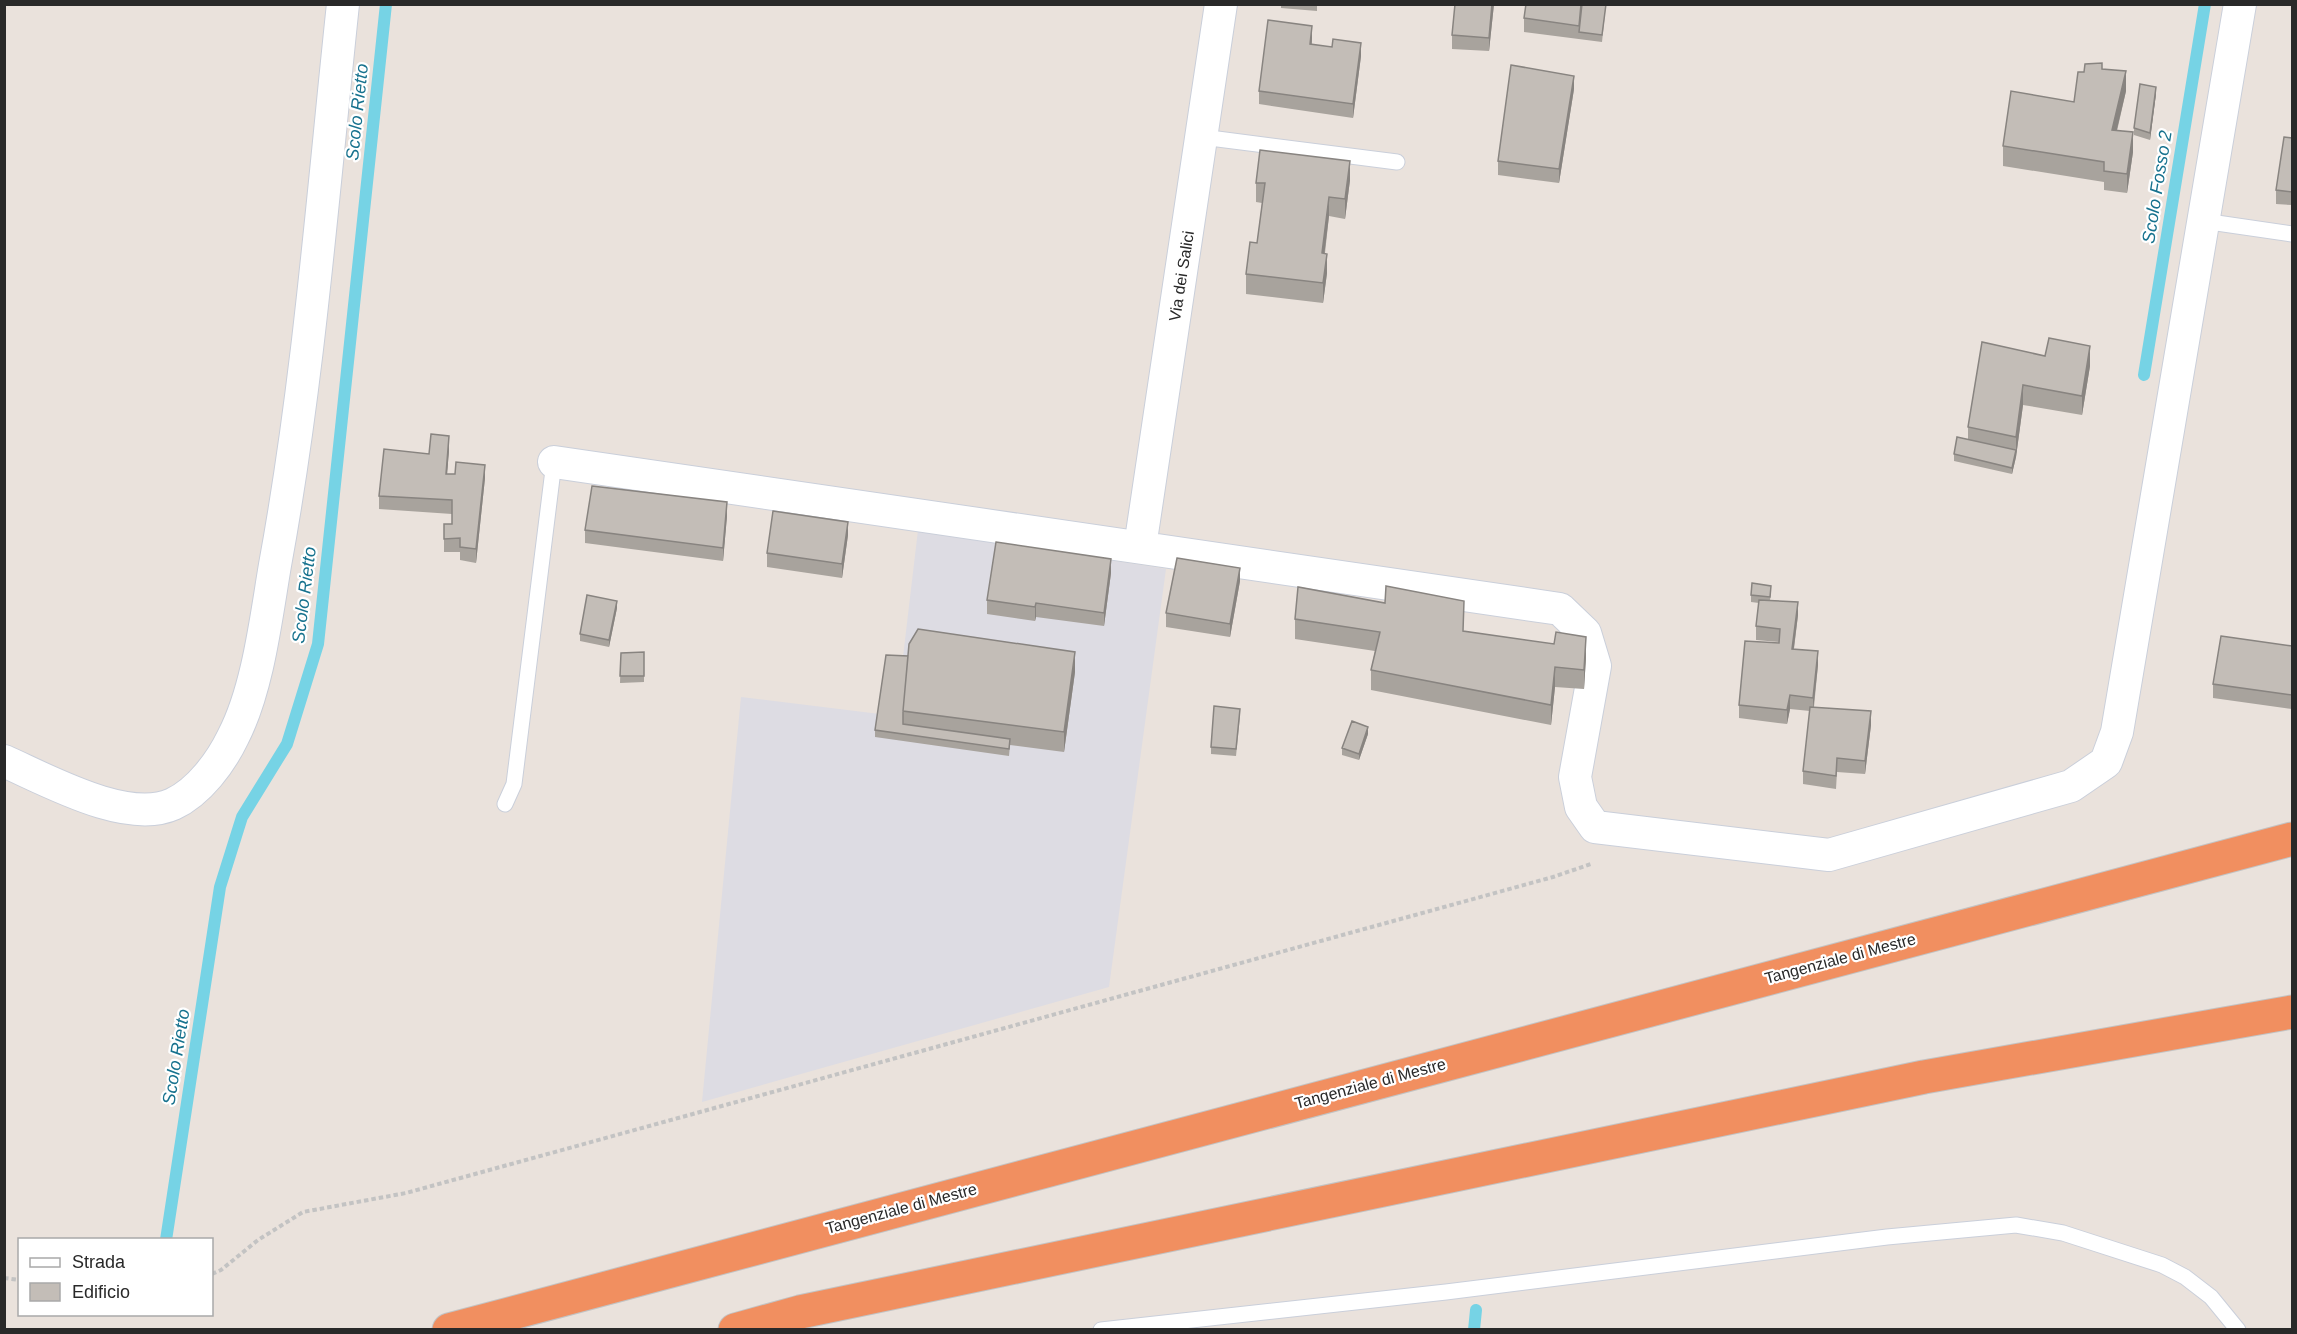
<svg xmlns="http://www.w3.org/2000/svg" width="2297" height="1334" viewBox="0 0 2297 1334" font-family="Arial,sans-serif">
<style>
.industrial{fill:#dddce3}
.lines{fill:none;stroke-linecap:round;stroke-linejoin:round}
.stream{stroke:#76d3e5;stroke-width:12}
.service-casing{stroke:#cacfda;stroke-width:17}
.minor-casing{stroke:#cacfda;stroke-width:34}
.motorway-casing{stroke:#c3c3c3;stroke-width:35}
.path{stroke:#c3c3c3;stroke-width:4;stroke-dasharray:4.5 3;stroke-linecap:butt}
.service{stroke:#fff;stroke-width:15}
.minor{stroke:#fff;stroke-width:32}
.motorway{stroke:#f18f60;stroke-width:33}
.wall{fill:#a8a39d}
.shaded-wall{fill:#888480}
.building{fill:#c3bdb7;stroke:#888480;stroke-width:1.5}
.labels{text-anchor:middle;stroke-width:4.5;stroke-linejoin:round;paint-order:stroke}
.street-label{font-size:16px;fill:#292929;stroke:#fff}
.water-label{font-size:18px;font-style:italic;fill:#17728e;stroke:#fff}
</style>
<rect width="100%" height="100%" fill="#eae2dc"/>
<path class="industrial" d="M 918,530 L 1166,569 L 1109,987 L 702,1102 L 741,697 L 896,716 Z"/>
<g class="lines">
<path class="stream" d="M 2144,375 L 2205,4
M 166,1240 L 220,887 L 242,817 L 287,744 L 318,644 L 386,4
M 1474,1330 L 1476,1310"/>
<defs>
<path id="service" d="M 1202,137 L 1397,162
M 2203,221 L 2292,234
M 505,804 L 514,784 L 554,462
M 1101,1330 L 1446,1292 L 1887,1237 L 2016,1225 L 2063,1233 L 2162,1265 L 2185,1277 L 2211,1297 L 2238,1330"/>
<path id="minor" d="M 554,462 L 1560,609 L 1585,633 L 1595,666 L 1575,777 L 1581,807 L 1595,827 L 1829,855 L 2071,786 L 2106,762 L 2117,732 L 2240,4
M 1140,547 L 1221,4
M 4,761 C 47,780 127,825 173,804 C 199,792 221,762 233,737 C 258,689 266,618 275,565 C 309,380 323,191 343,4"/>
<path id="motorway" d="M 449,1330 L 2292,839
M 735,1330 L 800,1312 L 1924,1077 L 2292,1012"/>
</defs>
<use href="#service" class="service-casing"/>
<use href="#minor" class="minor-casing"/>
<use href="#motorway" class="motorway-casing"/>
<path class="path" d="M 212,1274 L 221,1270 L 258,1240 L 303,1212 L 406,1193 L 1553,877 L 1591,864
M 4,1278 L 20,1280"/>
<use href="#service" class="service"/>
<use href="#minor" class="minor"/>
<use href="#motorway" class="motorway"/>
</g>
<path class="wall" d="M 1281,4 L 1317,4 L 1317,11 L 1281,8 Z
M 1494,4 L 1489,51 L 1452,49 L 1452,35 Z
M 1526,4 L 1606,4 L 1602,42 L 1524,32 L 1524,18 Z
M 1312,39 L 1312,45 L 1361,56 L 1353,118 L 1259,104 L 1259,91 Z
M 2102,69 L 2126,91 L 2117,131 L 2133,152 L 2127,193 L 2104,190 L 2104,182 L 2003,166 L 2003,146 L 2074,102 Z
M 1574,89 L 1559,183 L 1498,175 L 1498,161 Z
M 2156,94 L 2150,140 L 2134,135 L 2134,128 Z
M 2292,138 L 2292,205 L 2276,204 L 2276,190 Z
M 1350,180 L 1345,219 L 1329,216 L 1325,253 L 1327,273 L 1323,303 L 1246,294 L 1246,274 L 1257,243 L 1262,203 L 1256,202 L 1256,183 Z
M 1982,342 L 2090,366 L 2082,415 L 2023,405 L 2016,457 L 2012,474 L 1954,461 L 1954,454 L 1968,439 L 1968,427 Z
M 449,450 L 447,474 L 485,478 L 476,563 L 460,560 L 460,552 L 444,552 L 444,524 L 452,524 L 452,514 L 379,509 L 379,496 L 429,454 Z
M 727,516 L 723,561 L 585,543 L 585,530 Z
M 848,535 L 842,578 L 767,567 L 767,553 Z
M 1111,573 L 1104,626 L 1036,617 L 1035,621 L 987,614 L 987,600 Z
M 1240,581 L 1230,637 L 1166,627 L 1166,613 Z
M 1771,593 L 1770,600 L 1798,615 L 1794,649 L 1818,665 L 1814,707 L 1871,725 L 1865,774 L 1837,772 L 1836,789 L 1803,784 L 1803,771 L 1810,711 L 1790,709 L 1787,724 L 1739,718 L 1739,705 L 1779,643 L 1779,642 L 1756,640 L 1756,626 L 1759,603 L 1751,602 L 1751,595 Z
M 617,608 L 609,647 L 580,641 L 580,634 Z
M 1295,619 L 1463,631 L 1586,657 L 1584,689 L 1555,687 L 1551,725 L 1371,690 L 1371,670 L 1375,651 L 1295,639 Z
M 2292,646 L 2292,709 L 2213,698 L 2213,684 Z
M 644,652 L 644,682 L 620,683 L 621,653 Z
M 886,655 L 1075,672 L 1064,752 L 1010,745 L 1009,756 L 875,737 L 875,730 Z
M 1240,716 L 1236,756 L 1211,754 L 1211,747 Z
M 1368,734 L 1359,760 L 1342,755 L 1342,748 Z"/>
<path class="shaded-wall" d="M 1492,4 L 1494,4 L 1489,51 L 1489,38 Z
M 1312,26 L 1312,39 L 1310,58 L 1310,44 Z
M 1361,43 L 1361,56 L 1353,118 L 1353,104 Z
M 2126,71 L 2126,91 L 2112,150 L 2112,130 Z
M 1574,76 L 1574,89 L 1559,183 L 1559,169 Z
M 2156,87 L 2156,94 L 2150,140 L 2150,133 Z
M 2133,132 L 2133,152 L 2127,193 L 2127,174 Z
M 1350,161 L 1350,180 L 1345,219 L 1345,199 Z
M 1329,197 L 1329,216 L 1322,273 L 1322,253 Z
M 1327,254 L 1327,273 L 1323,303 L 1323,283 Z
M 2090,346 L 2090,366 L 2082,415 L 2082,396 Z
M 2023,385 L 2023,405 L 2016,457 L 2012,474 L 2012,468 L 2016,450 L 2016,437 Z
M 449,436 L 449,450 L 446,488 L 446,474 Z
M 485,465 L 485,478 L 476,563 L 476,549 Z
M 727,502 L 727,516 L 723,561 L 723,548 Z
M 848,522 L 848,535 L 842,578 L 842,564 Z
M 1111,559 L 1111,573 L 1104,626 L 1104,613 Z
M 1240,568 L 1240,581 L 1230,637 L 1230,624 Z
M 617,601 L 617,608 L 609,647 L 609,640 Z
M 1798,602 L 1798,615 L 1792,662 L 1792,649 Z
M 1036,603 L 1036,617 L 1035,621 L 1035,607 Z
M 1586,637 L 1586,657 L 1584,689 L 1584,670 Z
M 1818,651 L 1818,665 L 1813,711 L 1813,698 Z
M 1075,652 L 1075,672 L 1064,752 L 1064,732 Z
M 1555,667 L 1555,687 L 1551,725 L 1551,705 Z
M 1790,695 L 1790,709 L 1787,724 L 1787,710 Z
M 1871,711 L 1871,725 L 1865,774 L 1865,761 Z
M 1368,727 L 1368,734 L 1359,760 L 1359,754 Z"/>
<path class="building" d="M 1455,4 L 1492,4 L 1489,38 L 1452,35 Z
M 1526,4 L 1581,4 L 1579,26 L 1524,18 Z
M 1582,4 L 1606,4 L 1602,35 L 1579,32 Z
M 1268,20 L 1312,26 L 1310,44 L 1332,47 L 1333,39 L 1361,43 L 1353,104 L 1259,91 Z
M 2102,63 L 2102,69 L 2126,71 L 2112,130 L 2133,132 L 2127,174 L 2104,171 L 2104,162 L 2003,146 L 2011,91 L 2074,102 L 2078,72 L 2084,72 L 2085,64 Z
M 1511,65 L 1574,76 L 1559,169 L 1498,161 Z
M 2140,84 L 2156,87 L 2150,133 L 2134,128 Z
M 2284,137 L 2292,138 L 2292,192 L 2276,190 Z
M 1260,150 L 1350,161 L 1345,199 L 1329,197 L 1322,253 L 1327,254 L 1323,283 L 1246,274 L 1250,242 L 1257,243 L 1265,183 L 1256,183 Z
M 2049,338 L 2090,346 L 2082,396 L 2023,385 L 2016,437 L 1968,427 L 1982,342 L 2045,356 Z
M 431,434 L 449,436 L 446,474 L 455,474 L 456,462 L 485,465 L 476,549 L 460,547 L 460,538 L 444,539 L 444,524 L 452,524 L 452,500 L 379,496 L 384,449 L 429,454 Z
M 1957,437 L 2016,450 L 2012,468 L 1954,454 Z
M 592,486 L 727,502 L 723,548 L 585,530 Z
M 773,511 L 848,522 L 842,564 L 767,553 Z
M 996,542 L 1111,559 L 1104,613 L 1036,603 L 1035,607 L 987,600 Z
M 1177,558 L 1240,568 L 1230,624 L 1166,613 Z
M 1752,583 L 1771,586 L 1770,597 L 1751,595 Z
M 1386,586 L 1464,601 L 1463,631 L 1554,644 L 1556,632 L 1586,637 L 1584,670 L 1555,667 L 1551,705 L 1371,670 L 1380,632 L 1295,619 L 1298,587 L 1385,603 Z
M 587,595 L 617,601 L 609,640 L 580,634 Z
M 1759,600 L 1798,602 L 1792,649 L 1818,651 L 1813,698 L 1790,695 L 1787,710 L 1739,705 L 1745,641 L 1779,643 L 1780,629 L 1756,626 Z
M 918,629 L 1075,652 L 1064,732 L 903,711 L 909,644 Z
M 2221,636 L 2292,646 L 2292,695 L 2213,684 Z
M 644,652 L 644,676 L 620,676 L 621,653 Z
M 886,655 L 908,656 L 903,711 L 903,724 L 1010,739 L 1009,749 L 875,730 Z
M 1214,706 L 1240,709 L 1236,749 L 1211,747 Z
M 1810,707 L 1871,711 L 1865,761 L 1837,758 L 1836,776 L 1803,771 Z
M 1352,721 L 1368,727 L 1359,754 L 1342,748 Z"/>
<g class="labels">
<g class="street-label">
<text transform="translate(1181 276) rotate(-81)" y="6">Via dei Salici</text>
<text transform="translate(1840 958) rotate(-15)" y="6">Tangenziale di Mestre</text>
<text transform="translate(1370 1083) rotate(-15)" y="6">Tangenziale di Mestre</text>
<text transform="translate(901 1208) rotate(-15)" y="6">Tangenziale di Mestre</text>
</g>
<g class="water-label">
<text transform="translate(357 112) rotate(-84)" y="6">Scolo Rietto</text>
<text transform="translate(2157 187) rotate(-81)" y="6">Scolo Fosso 2</text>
<text transform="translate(304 595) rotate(-83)" y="6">Scolo Rietto</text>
<text transform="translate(176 1057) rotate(-81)" y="6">Scolo Rietto</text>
</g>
</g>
<rect width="2297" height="1334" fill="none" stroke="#292929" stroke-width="12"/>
<rect x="18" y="1238" width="195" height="78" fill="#ffffff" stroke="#a9a9a9" stroke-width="1.5"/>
<rect x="30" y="1258" width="30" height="9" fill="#ffffff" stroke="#a9a9a9" stroke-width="1.5"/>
<text x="72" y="1268" font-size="18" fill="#292929">Strada</text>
<rect x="30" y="1283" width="30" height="18" fill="#c3bdb7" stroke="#a9a9a9" stroke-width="1.5"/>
<text x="72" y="1298" font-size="18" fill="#292929">Edificio</text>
</svg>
